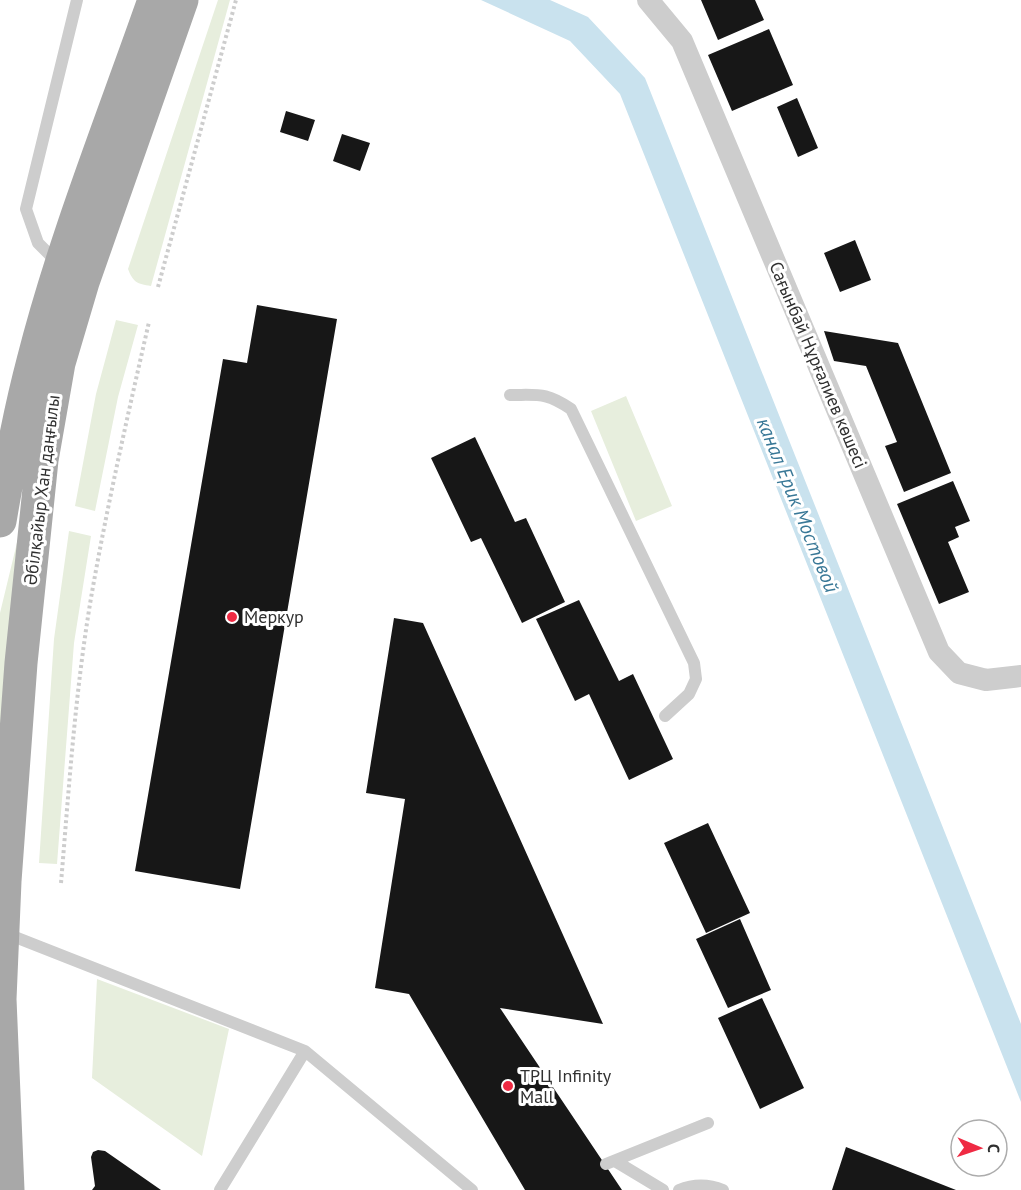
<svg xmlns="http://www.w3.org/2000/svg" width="1021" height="1190" viewBox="0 0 1021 1190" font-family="'PT Sans',sans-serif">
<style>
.green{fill:#e7eedd}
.water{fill:#c9e2ee}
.building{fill:#171717}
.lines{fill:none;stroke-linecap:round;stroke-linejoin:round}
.path{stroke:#cdcdcd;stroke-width:4;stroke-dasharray:3 3;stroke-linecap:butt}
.lane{stroke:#cdcdcd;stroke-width:12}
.street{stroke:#cdcdcd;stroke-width:22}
.primary{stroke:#a8a8a8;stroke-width:33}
.poi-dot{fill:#ef2a43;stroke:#fff;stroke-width:2}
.labels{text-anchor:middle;stroke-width:6;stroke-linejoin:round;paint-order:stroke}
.street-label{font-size:18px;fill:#303030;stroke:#fff}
.poi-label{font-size:18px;fill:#303030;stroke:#fff;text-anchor:start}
.water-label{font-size:20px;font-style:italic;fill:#397897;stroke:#fff}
</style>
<rect width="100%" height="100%" fill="#fff"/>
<path class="green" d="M 218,0 L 230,0 L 151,286 C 137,284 133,282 128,269 Z
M 116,320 L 138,325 L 118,397 L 95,511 L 75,506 L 96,394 Z
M 626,396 L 672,506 L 636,521 L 591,411 Z
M 35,468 L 0,753 L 0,613 Z
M 69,531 L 91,536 L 74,643 L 57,864 L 39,863 L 54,639 Z
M 97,979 L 229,1029 L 202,1156 L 92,1078 Z"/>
<path class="water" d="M 481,0 L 550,0 L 588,17 L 645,78 L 1021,1024 L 1021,1102 L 620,94 L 570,41 Z"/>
<path class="building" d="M 701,0 L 755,0 L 764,20 L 718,40 Z
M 769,29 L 793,85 L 732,111 L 708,55 Z
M 797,98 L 818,148 L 798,157 L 777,107 Z
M 286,111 L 315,120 L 308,141 L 280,132 Z
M 342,134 L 370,143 L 360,171 L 333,161 Z
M 855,240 L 871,280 L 840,292 L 824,253 Z
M 257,305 L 337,319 L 240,889 L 135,871 L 223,359 L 247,363 Z
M 824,331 L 898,343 L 951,473 L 904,492 L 885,446 L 897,442 L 866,366 L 834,361 Z
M 475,437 L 515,522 L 526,518 L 565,602 L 522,623 L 481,538 L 471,542 L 431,458 Z
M 953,481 L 970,521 L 955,527 L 959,537 L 948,542 L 969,592 L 939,604 L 897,504 Z
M 579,600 L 619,681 L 633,674 L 673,759 L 629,780 L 589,694 L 575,701 L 536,619 Z
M 394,618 L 423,623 L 603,1024 L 500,1008 L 622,1190 L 525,1190 L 409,994 L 375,988 L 405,799 L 366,793 Z
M 708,823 L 750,913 L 706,933 L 664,843 Z
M 740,919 L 771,990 L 728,1008 L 696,939 Z
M 762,998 L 804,1088 L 760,1109 L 718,1018 Z
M 846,1147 L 885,1162 L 956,1190 L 832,1190 Z
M 98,1150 L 105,1151 L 161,1190 L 92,1190 L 95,1186 L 91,1157 L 93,1152 Z"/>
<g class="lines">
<path class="path" d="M 158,287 L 236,0
M 61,883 C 69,788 75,693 91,598 C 107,506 128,414 149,322"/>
<path class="lane" d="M 58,263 L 38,243 L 26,209 L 77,0
M 510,395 C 539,395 546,392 571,409 L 694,663 L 696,679 L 689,694 L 665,716
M 5,936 L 15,937 L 305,1051 L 472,1190
M 615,1161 L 663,1190
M 606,1164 L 708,1123
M 220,1190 L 305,1051
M 679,1190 C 694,1184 708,1184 723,1190"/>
<path class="street" d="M 648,0 L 682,41 L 939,652 L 959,673 L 986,680 L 1021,676"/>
<path class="primary" d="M 0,521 C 9,468 19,414 33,361 C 64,239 112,120 154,0
M 8,1190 L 0,999 L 5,881 L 21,663 L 42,460 L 59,363 L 83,282 L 182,0"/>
</g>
<g class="poi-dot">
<circle cx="232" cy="617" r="6"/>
<circle cx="508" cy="1086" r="6"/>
</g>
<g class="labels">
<g class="street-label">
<text transform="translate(818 365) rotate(67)" y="6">Сағынбай Нұрғалиев көшесі</text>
<text transform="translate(42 490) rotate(-83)" y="6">Әбілқайыр Хан даңғылы</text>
</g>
<g class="poi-label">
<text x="244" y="623">Меркур</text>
<text x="520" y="1082">ТРЦ Infinity<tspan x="520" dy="21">Mall</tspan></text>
</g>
<g class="water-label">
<text transform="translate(798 505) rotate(68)" y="7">канал Ерик Мостовой</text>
</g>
</g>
<g transform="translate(979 1148) rotate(92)"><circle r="28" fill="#ffffff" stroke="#acacac" stroke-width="1.5"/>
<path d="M0-4.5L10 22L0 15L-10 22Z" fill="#ef2a43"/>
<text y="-9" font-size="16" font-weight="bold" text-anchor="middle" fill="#303030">С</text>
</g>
</svg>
